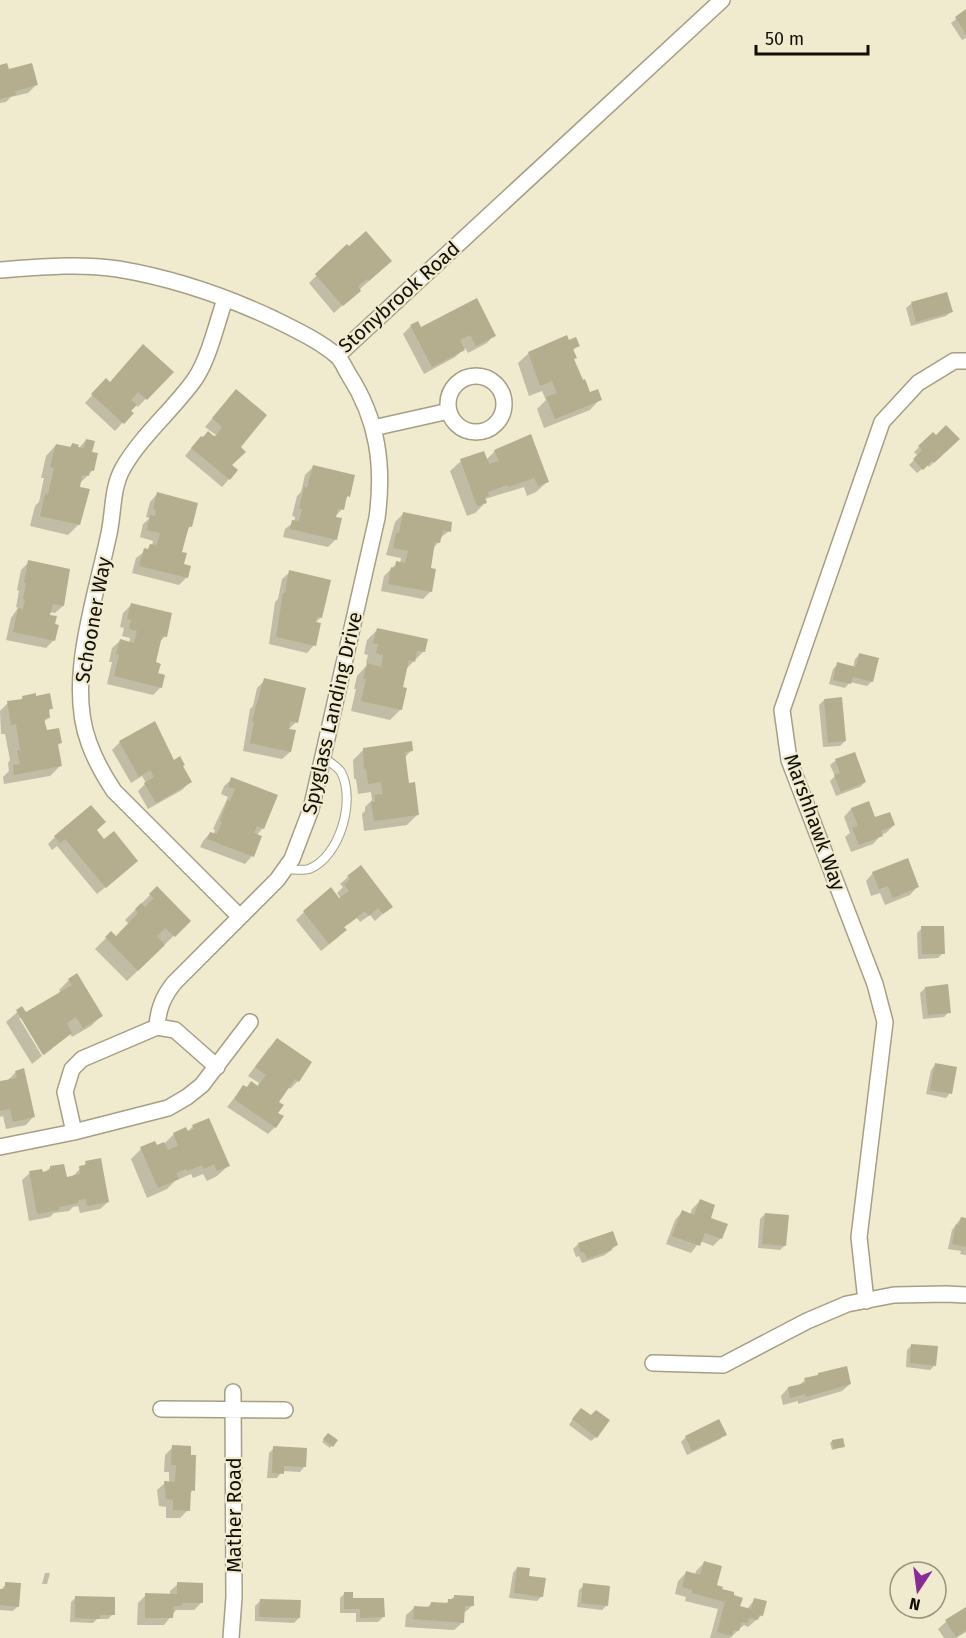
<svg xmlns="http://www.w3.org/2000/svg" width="966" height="1638" viewBox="0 0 966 1638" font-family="'Fira Sans',sans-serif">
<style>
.shadow{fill:#0003}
.building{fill:#b4ae8e}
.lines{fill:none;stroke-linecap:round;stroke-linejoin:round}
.service-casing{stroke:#a49f85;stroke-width:10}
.minor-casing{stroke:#a49f85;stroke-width:18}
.service{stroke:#fff;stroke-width:8}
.minor{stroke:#fff;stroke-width:15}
.labels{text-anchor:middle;stroke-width:4.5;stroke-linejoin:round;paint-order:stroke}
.street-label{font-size:20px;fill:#100e05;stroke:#f0ebcf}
</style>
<rect width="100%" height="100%" fill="#f0ebcf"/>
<path class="shadow" d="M 966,11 L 966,38 L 962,40 L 951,23 Z
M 0,66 L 7,70 L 36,85 L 28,93 L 11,97 L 6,102 L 0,103 Z
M 347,246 L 382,269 L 334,313 L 309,283 Z
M 911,304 L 951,312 L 946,316 L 911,326 L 906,308 Z
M 411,326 L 420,329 L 494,335 L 487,343 L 468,353 L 465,348 L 455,357 L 424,374 L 403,334 Z
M 569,342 L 578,345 L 572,351 L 573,360 L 590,394 L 600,399 L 590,410 L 544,428 L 537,409 L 546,400 L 542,391 L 529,396 L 518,363 L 529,353 Z
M 171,372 L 138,407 L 135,404 L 129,411 L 131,413 L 115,431 L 85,403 L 106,380 L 110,383 Z
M 229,399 L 239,447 L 230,465 L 229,479 L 222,487 L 185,456 L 194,445 L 216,435 L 205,427 Z
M 933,434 L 936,437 L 957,439 L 929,467 L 927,465 L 917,473 L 909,465 L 918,456 L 914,452 Z
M 86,440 L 93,470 L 79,484 L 79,524 L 68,535 L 30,526 L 35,506 L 39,502 L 44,478 L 41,478 L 46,456 L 56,445 L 69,448 L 72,445 L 79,448 Z
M 495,451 L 547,482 L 536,492 L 527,496 L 524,487 L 485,499 L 486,502 L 475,513 L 467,516 L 450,471 L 461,461 L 486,460 Z
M 313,467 L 348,496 L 344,500 L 342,509 L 334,518 L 336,539 L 328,547 L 283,537 L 285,529 L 294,522 L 295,517 L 292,516 L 297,496 L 301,492 L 305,475 Z
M 157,494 L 191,526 L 186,531 L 180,553 L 182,565 L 187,577 L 179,585 L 132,573 L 136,558 L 152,546 L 153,541 L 140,537 L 143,524 L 150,518 L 146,517 L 150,502 Z
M 403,514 L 449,531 L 440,538 L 439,542 L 433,548 L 429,570 L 430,592 L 423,599 L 381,591 L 384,576 L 397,563 L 400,563 L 401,558 L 386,555 L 395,522 Z
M 29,562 L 63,606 L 55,613 L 49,612 L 54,640 L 46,648 L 6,640 L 11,618 L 18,608 L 16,607 L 19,591 L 17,590 L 21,570 Z
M 290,572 L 321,617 L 315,623 L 314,645 L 307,653 L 269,644 L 275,602 L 278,599 L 282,579 Z
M 131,605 L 165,636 L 159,643 L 154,664 L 161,687 L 153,695 L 107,684 L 112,662 L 109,662 L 112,648 L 120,641 L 129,643 L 130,638 L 122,636 L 124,628 L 120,627 L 123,613 Z
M 377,630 L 424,651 L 406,669 L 402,688 L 401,709 L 390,720 L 351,711 L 356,689 L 354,689 L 357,676 L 368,664 L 366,663 L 368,655 L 364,654 L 367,640 Z
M 860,654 L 872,681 L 867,686 L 850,682 L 845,688 L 829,684 L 833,669 L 838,664 L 853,668 L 855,659 Z
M 265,680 L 296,722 L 288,730 L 294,731 L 290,752 L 282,759 L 243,751 L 250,709 L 253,706 L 257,688 Z
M 23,697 L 51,708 L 48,712 L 49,717 L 44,722 L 45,732 L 60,743 L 57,746 L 60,766 L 50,776 L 4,784 L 3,777 L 9,771 L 8,763 L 10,760 L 5,734 L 1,734 L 0,711 L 8,703 L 20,701 Z
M 824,700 L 845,741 L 840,746 L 823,747 L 819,705 Z
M 155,723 L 174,762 L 181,767 L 190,782 L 182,790 L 148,809 L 138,791 L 146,783 L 142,776 L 131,783 L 112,750 L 120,742 Z
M 364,749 L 412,750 L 404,758 L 408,785 L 417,815 L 407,825 L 364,831 L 362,814 L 365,811 L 365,807 L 372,800 L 371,792 L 358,794 L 356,779 L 354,779 L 353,760 Z
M 854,753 L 865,782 L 860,787 L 836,796 L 830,781 L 835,776 L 830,765 L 835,761 Z
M 232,779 L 263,828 L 256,836 L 260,837 L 252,856 L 245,864 L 200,847 L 203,841 L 210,833 L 213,835 L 215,830 L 213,829 L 228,797 L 221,794 L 224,786 Z
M 868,803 L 874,819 L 894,825 L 886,833 L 881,835 L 873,844 L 851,852 L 845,837 L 850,833 L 844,817 L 851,809 Z
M 96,831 L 129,868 L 97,894 L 57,846 L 52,850 L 48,844 L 55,837 Z
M 873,873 L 917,887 L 910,895 L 885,905 L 880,893 L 871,896 L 866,881 Z
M 348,877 L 391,906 L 375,921 L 370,915 L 360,922 L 357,918 L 343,928 L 345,930 L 337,938 L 321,951 L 296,920 L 304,912 L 342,900 L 337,893 L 343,887 L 340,884 Z
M 157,888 L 189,921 L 127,981 L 95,949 L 111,933 L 116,938 L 129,924 L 125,920 Z
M 922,928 L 943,953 L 938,958 L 918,959 L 917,933 Z
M 69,980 L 101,1016 L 91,1026 L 72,1037 L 70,1034 L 44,1055 L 22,1018 L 19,1018 L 42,1056 L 32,1064 L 6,1022 L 22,1008 L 26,1014 L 61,993 L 59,990 Z
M 925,988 L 949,1012 L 944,1017 L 923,1019 L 920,993 Z
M 269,1048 L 298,1081 L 290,1089 L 288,1087 L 277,1102 L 275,1127 L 268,1134 L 227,1107 L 243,1087 L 246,1088 L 257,1087 L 259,1083 L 248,1076 Z
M 935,1065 L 950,1093 L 946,1098 L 926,1094 L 931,1070 Z
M 16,1072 L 33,1117 L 26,1125 L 6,1129 L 3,1116 L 0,1117 L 0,1083 L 8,1080 Z
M 193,1126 L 228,1166 L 217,1176 L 207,1181 L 203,1174 L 193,1178 L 191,1174 L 175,1181 L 167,1189 L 147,1198 L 131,1159 L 141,1149 L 156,1147 L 165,1143 L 174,1134 L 187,1132 Z
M 86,1163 L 108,1202 L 100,1209 L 80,1213 L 78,1206 L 73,1207 L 69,1211 L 54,1213 L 50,1217 L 29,1221 L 22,1180 L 30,1173 L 45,1172 L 50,1168 L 66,1178 L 72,1177 Z
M 700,1201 L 721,1238 L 713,1246 L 700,1241 L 691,1253 L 666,1244 L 675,1220 L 682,1212 L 690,1215 L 692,1209 Z
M 765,1214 L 785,1245 L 780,1250 L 758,1248 L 760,1219 Z
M 961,1218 L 966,1219 L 966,1255 L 960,1254 L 961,1251 L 948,1249 L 952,1230 Z
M 612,1233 L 617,1245 L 605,1255 L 582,1263 L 579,1256 L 576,1257 L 573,1249 L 578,1244 Z
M 912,1345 L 935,1365 L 930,1370 L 906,1367 L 907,1350 Z
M 819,1374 L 850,1384 L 842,1391 L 798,1404 L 798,1401 L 783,1405 L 781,1396 L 788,1388 L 798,1386 L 805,1380 L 816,1377 Z
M 576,1414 L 591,1417 L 596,1437 L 591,1441 L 569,1425 Z
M 725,1434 L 720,1439 L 687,1455 L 681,1442 L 686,1437 Z
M 328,1435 L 335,1441 L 330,1448 L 322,1442 Z
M 832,1441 L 843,1447 L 832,1450 L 830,1443 Z
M 173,1447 L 193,1490 L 189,1494 L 188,1510 L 180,1518 L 166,1518 L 166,1507 L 159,1506 L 157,1490 L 165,1483 L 169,1483 L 169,1472 L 164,1472 L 165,1455 Z
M 274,1448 L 304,1467 L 300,1472 L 282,1471 L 277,1478 L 267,1478 L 269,1453 Z
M 704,1563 L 715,1586 L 739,1607 L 747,1609 L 755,1599 L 762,1615 L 748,1627 L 744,1625 L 730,1638 L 710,1638 L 718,1609 L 685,1601 L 686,1597 L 675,1594 L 678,1581 L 686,1573 L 695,1575 L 696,1571 Z
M 517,1568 L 528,1577 L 542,1596 L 537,1601 L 509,1598 L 513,1573 Z
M 45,1573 L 50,1573 L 47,1584 L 42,1584 Z
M 6,1584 L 18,1606 L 13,1611 L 0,1610 L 0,1591 Z
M 178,1584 L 201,1603 L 194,1610 L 176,1610 L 164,1625 L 137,1625 L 138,1603 L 146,1595 L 170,1596 L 170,1591 Z
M 584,1585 L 607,1605 L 602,1610 L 577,1607 L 579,1590 Z
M 345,1593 L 352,1600 L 383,1617 L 378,1622 L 356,1622 L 356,1613 L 340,1613 L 340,1598 Z
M 455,1596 L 472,1606 L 464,1613 L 462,1623 L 454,1630 L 405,1627 L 406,1615 L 414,1608 L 426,1608 L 431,1604 L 445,1604 Z
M 76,1597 L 113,1614 L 108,1619 L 97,1619 L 93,1623 L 70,1622 L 71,1602 Z
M 260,1601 L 299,1618 L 294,1623 L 255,1621 L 255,1606 Z
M 966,1608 L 966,1632 L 956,1638 L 944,1638 L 938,1629 L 946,1622 Z"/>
<path class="building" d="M 966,9 L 966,34 L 955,17 Z
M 7,63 L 9,69 L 32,63 L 38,85 L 15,91 L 16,95 L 0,99 L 0,65 Z
M 366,231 L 392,261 L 369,281 L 367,279 L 358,286 L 361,291 L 343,306 L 315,274 L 347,244 L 349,246 Z
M 947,292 L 953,312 L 916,322 L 911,302 Z
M 477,298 L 496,336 L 476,346 L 470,335 L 460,340 L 465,350 L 432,367 L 410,325 L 418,321 L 421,327 Z
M 567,335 L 569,340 L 576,337 L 580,346 L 573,349 L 577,358 L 574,359 L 583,380 L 585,379 L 590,392 L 598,389 L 602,400 L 555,419 L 546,397 L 557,393 L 552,381 L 540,386 L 528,352 Z
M 143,344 L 174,372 L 147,400 L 138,392 L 131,400 L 137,405 L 131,411 L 134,413 L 124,424 L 91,394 L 106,378 L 110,382 Z
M 236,389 L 267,415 L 241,447 L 246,452 L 232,465 L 238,470 L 230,480 L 191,448 L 201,436 L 203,437 L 208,431 L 215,437 L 222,427 L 212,418 Z
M 946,425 L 960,439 L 934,463 L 932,461 L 923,470 L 913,459 L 922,450 L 918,446 L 933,432 L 936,435 Z
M 531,434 L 549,482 L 538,486 L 534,478 L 508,487 L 507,485 L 488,492 L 489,496 L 485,497 L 487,503 L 477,506 L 460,459 L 484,451 L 489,464 L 499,461 L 494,450 Z
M 86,439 L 95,441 L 92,452 L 98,453 L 94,471 L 90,470 L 89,476 L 82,475 L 80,487 L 90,489 L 80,525 L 40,516 L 45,494 L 48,495 L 54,468 L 50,467 L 56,444 L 71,447 L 72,443 L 79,445 L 78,447 L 84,448 Z
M 313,465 L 355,475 L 350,497 L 347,496 L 344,510 L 338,509 L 336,517 L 342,518 L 337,540 L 290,529 L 292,520 L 299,521 L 302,509 L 299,509 L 304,487 L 307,488 Z
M 157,492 L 198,503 L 192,527 L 189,526 L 182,552 L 187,553 L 184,564 L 191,566 L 188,578 L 139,566 L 144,548 L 148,549 L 150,544 L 157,545 L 160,533 L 147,530 L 150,515 L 155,516 L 156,510 L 153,509 Z
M 403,512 L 452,522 L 451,532 L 443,530 L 440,543 L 435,542 L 431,568 L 436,569 L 432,592 L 388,584 L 391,567 L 395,568 L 396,561 L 405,563 L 408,551 L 393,548 L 396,533 L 399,533 Z
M 28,560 L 70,569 L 64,606 L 53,604 L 50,615 L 57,616 L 55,624 L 59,625 L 55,641 L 13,632 L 18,608 L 23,609 L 25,600 L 23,599 L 26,583 L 24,583 Z
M 289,570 L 331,580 L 322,618 L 317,617 L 316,622 L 321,623 L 316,646 L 276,637 L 283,593 L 285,593 Z
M 131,603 L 172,613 L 167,637 L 162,636 L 156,662 L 161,664 L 158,673 L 165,675 L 162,688 L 114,676 L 119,655 L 116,654 L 120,639 L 134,643 L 137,631 L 129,629 L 131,620 L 127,619 Z
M 377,628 L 428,639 L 425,652 L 417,651 L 415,662 L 409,660 L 403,687 L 407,688 L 402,710 L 361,701 L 366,679 L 363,679 L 367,663 L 381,667 L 383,655 L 376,653 L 378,644 L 373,643 Z
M 859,653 L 879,658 L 873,682 L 853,677 L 851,684 L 833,680 L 837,662 L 856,667 Z
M 264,678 L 306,688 L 298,723 L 290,721 L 289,729 L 296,730 L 291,752 L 250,743 L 254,722 L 252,721 Z
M 36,693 L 36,696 L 50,693 L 53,709 L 49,709 L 50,718 L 44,719 L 47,730 L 59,728 L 62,743 L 58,744 L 62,766 L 14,775 L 13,765 L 20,764 L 17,751 L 20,750 L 16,724 L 11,725 L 7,701 L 23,699 L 22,696 Z
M 842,697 L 846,741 L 828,743 L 824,699 Z
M 155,721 L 174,760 L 180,756 L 185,765 L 183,766 L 192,782 L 156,803 L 144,783 L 154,777 L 150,770 L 139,777 L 119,741 Z
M 412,741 L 413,751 L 405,752 L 409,783 L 415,782 L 419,815 L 374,821 L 371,802 L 375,802 L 375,795 L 383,794 L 381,782 L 368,784 L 366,769 L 364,769 L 363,748 Z
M 855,752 L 866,782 L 841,792 L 834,775 L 840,773 L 835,759 Z
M 231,777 L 278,795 L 264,829 L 257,826 L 254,833 L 262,836 L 254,857 L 207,839 L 210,832 L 217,834 L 222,822 L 220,821 L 228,800 L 230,801 L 235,789 L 228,787 Z
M 869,801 L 875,817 L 890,812 L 895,825 L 881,831 L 883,836 L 859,845 L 852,828 L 858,826 L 851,808 Z
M 91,805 L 106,822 L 97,830 L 104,839 L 114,831 L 138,861 L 106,888 L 65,839 L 60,843 L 54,836 Z
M 908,858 L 919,887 L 893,898 L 888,886 L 879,889 L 872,872 Z
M 361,865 L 393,907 L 383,914 L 378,908 L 369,916 L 365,911 L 344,927 L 347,930 L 329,944 L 303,911 L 331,887 L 339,898 L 349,891 L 344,884 L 350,879 L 347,876 Z
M 157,886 L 191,921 L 175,937 L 165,928 L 157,936 L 165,945 L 138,971 L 105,937 L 111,931 L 116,936 L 138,913 L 135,909 L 141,903 L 145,907 L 154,898 L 149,894 Z
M 921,926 L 944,926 L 945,954 L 922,954 Z
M 77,973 L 103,1016 L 83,1028 L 76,1017 L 67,1023 L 72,1033 L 43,1055 L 16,1010 L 22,1006 L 26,1012 L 72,985 L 68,979 Z
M 948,984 L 951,1013 L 928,1015 L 925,987 Z
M 277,1038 L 312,1062 L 299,1082 L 295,1079 L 279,1102 L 284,1105 L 278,1113 L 284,1116 L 276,1128 L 234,1099 L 243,1085 L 247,1087 L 251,1081 L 258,1086 L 266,1075 L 255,1067 Z
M 935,1063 L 957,1067 L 952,1094 L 930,1090 Z
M 24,1068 L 35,1117 L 13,1122 L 10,1109 L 0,1111 L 0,1081 L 17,1078 L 15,1071 Z
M 209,1118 L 230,1166 L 217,1171 L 214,1164 L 204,1169 L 202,1165 L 187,1171 L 186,1169 L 176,1173 L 179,1179 L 158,1188 L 140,1147 L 155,1141 L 157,1145 L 164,1142 L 168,1150 L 178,1146 L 173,1133 L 186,1127 L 188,1131 L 194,1129 L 192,1125 Z
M 101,1158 L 109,1202 L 87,1206 L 86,1199 L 78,1200 L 78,1203 L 59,1207 L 59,1210 L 37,1214 L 29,1171 L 42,1169 L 43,1172 L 50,1170 L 50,1166 L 64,1164 L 67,1177 L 80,1174 L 79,1166 L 86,1165 L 85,1161 Z
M 700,1199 L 715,1205 L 711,1218 L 728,1224 L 722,1239 L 705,1233 L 700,1246 L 672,1236 L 682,1210 L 694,1215 Z
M 765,1213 L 789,1215 L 786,1246 L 762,1244 Z
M 961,1217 L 966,1218 L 966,1247 L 952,1244 L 956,1224 L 959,1225 Z
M 613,1231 L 618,1245 L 611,1248 L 612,1250 L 587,1259 L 584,1252 L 581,1253 L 578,1243 Z
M 911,1344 L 938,1346 L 936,1366 L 910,1363 Z
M 847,1366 L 851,1384 L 806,1397 L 805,1394 L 790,1398 L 788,1387 L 806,1383 L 804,1378 L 818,1375 L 818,1373 Z
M 581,1408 L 591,1415 L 596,1410 L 610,1420 L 597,1438 L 572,1419 Z
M 719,1419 L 727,1435 L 692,1451 L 685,1436 Z
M 328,1433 L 338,1440 L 333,1447 L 323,1439 Z
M 843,1438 L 845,1447 L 833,1449 L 832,1440 Z
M 172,1445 L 191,1446 L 191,1455 L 196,1455 L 195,1491 L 191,1490 L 190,1511 L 173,1510 L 173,1500 L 166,1499 L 164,1481 L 175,1482 L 176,1465 L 171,1465 Z
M 273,1446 L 307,1448 L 306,1467 L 284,1466 L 284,1474 L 272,1473 Z
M 704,1561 L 722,1566 L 717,1585 L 723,1587 L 722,1589 L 734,1592 L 734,1595 L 743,1598 L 740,1606 L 751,1609 L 754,1598 L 767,1601 L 763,1616 L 759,1615 L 758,1620 L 749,1618 L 748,1623 L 741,1622 L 739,1631 L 733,1630 L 732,1636 L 717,1632 L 725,1602 L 692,1593 L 692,1590 L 682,1587 L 686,1571 L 700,1575 Z
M 517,1567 L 530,1568 L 529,1576 L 546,1578 L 543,1597 L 514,1593 Z
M 5,1582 L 21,1583 L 19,1607 L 0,1605 L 0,1589 L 5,1589 Z
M 177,1582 L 203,1583 L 203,1603 L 182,1603 L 182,1606 L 174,1606 L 173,1618 L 145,1618 L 145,1593 L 177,1594 Z
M 583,1583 L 610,1586 L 608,1606 L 581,1603 Z
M 344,1592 L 353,1592 L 353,1598 L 384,1598 L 385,1617 L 360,1618 L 360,1609 L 344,1609 Z
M 454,1595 L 474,1596 L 474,1606 L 465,1606 L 464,1623 L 413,1619 L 414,1606 L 430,1607 L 431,1602 L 448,1603 L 448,1599 L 454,1599 Z
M 75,1596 L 115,1597 L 115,1615 L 100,1615 L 100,1619 L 75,1618 Z
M 260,1599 L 301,1600 L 300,1618 L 259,1617 Z
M 966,1607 L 966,1630 L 956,1637 L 945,1620 Z"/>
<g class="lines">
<defs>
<path id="service" d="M 286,869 C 293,869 302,871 309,869 C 340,857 356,800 341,772 C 337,766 328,761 323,757"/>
<path id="minor" d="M 0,270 C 39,267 79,263 118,269 C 172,278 225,296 274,319 C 294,329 320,341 337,356 C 342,360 345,369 349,375 C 378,420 384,466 377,518 L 311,809 L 292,859 L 277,880 L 174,983 C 163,997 158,1009 157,1027 L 82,1059 L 72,1069 L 65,1092 L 74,1132
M 225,299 C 217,323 209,358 195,379 C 173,410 142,435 123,468 C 111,489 114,515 108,538 C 95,600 66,682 89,743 C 95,760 104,776 114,791 L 239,916
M 337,356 L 722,0
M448 404a28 28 0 1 1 56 0a28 28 0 1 1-56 0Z
M 373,428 L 449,411
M 157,1027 L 175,1030 L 217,1067
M 0,1147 L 74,1132 L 168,1108 L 187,1097 L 202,1085 L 250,1022
M 866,1301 L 859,1237 L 885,1022 L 875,984 L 789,760 L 782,710 L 882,422 L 918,383 L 954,361 L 966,361
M 653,1363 L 723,1365 L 807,1321 L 847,1304 L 894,1295 L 946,1294 L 966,1295
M 161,1409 L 285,1410
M 231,1638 L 234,1597 L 233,1392"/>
</defs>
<use href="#service" class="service-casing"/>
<use href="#minor" class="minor-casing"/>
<use href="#service" class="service"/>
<use href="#minor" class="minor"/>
</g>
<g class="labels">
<g class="street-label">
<text transform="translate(399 297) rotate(-42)" y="7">Stonybrook Road</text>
<text transform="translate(93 620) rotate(-80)" y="7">Schooner Way</text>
<text transform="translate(332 713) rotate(-77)" y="7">Spyglass Landing Drive</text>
<text transform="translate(815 822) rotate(70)" y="7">Marshhawk Way</text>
<text transform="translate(234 1515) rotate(-90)" y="7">Mather Road</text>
</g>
</g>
<g transform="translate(918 1590) rotate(193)"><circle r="28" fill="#f0ebcf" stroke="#96937e" stroke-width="1.5"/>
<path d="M0-4.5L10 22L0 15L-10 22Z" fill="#892b95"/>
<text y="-9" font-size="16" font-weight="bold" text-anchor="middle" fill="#100e05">N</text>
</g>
<path d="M756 45v9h112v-9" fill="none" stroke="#100e05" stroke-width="3"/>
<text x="765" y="45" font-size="18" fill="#100e05" stroke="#f0ebcf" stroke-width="4.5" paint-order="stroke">50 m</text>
</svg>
